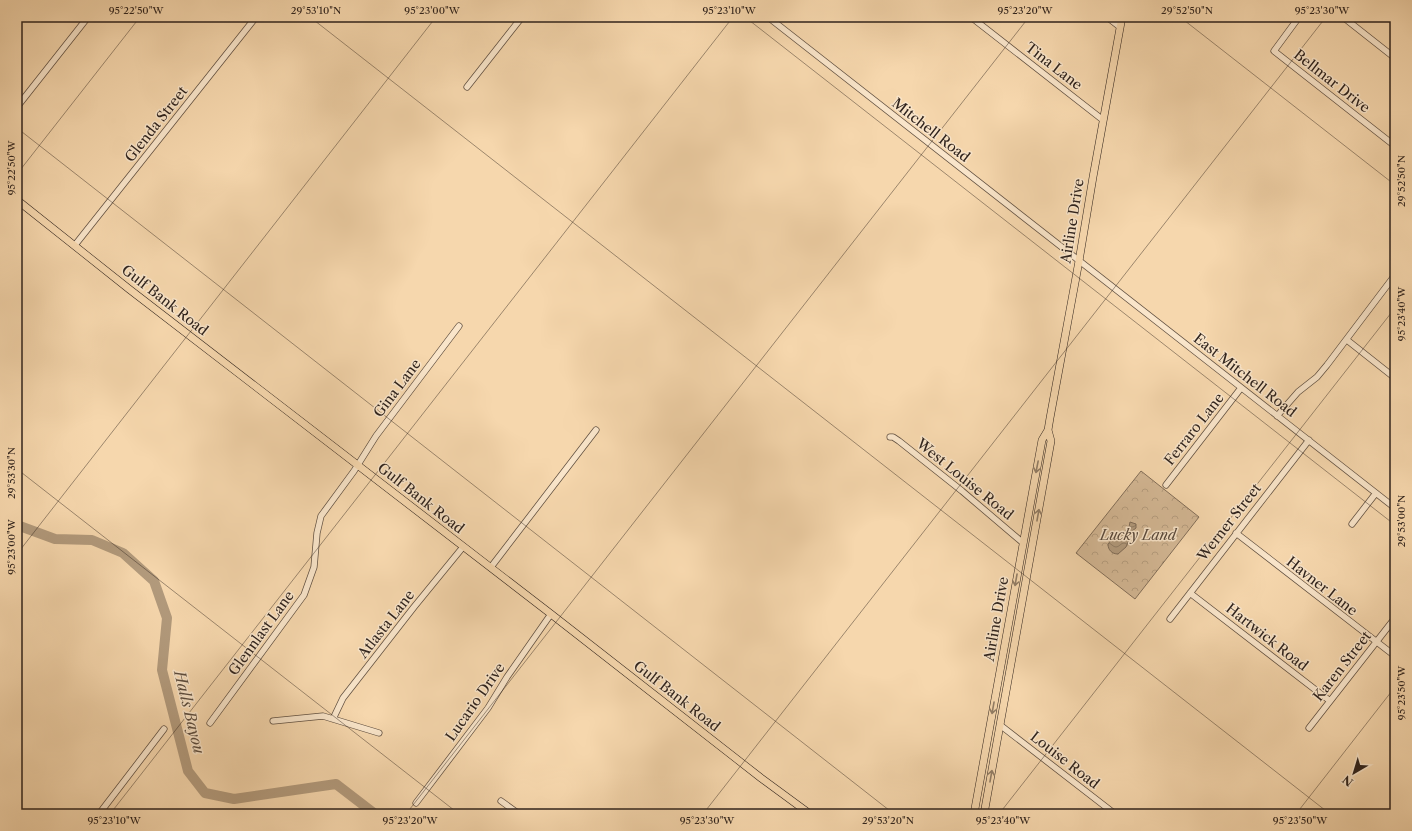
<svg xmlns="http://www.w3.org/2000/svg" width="1412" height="831" viewBox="0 0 1412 831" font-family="'Libre Caslon Text',serif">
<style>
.forest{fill:url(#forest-crowns);stroke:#826e59}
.water{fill:url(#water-waves);stroke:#7e6a56}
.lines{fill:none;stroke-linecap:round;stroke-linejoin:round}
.stream{stroke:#7e6a56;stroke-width:1.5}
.river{stroke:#b29a7c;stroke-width:10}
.minor-casing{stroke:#615041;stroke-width:7}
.major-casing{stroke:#2f231d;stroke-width:8}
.minor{stroke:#f9e5ca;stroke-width:5.5}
.major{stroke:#f6d7ad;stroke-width:7}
.oneway{stroke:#927d65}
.ticks{fill:none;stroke:#2f231d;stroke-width:1;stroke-opacity:0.45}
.labels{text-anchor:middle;stroke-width:3;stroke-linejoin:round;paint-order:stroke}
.street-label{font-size:14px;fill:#2f231d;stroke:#f9e5ca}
.park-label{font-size:14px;font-style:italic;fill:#58483b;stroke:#f9e5ca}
.water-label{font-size:15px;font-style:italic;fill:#5d4d3e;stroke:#f9e5ca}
.neatline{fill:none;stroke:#2f231d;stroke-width:1.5}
.ticks-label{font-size:10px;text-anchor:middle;fill:#2f231d}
</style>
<defs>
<pattern id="forest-crowns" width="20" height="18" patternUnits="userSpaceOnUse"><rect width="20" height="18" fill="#d4b895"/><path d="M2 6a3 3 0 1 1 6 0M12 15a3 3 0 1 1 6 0" fill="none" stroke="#b69e80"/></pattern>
<pattern id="water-waves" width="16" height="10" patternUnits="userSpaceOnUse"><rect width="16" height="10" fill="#b29a7c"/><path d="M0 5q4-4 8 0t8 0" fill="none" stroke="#917d65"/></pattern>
</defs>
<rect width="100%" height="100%" fill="#f6d7ad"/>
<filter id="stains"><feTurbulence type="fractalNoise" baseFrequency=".005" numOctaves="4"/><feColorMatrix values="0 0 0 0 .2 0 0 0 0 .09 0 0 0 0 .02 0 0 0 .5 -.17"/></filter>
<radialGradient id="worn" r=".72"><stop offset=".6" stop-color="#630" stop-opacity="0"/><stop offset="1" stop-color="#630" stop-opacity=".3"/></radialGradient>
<path class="forest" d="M 1141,471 L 1199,517 L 1135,599 L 1076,553 Z"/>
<path class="water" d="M 1130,522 L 1136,524 L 1136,528 L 1127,535 L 1129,540 L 1126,547 L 1118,554 C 1112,554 1108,550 1108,544 L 1113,538 L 1119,537 L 1129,527 Z"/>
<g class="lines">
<path class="stream" d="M 1392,814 L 1395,812"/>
<path class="river" d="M 17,525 L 55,539 L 92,540 L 123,553 L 154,581 L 167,618 L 162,670 L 188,771 L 205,793 L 234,799 L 336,784 L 375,814"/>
<defs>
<path id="minor" d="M 768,17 L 1395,508
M 971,17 L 1103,120
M 1107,17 L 1120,27
M 1299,17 L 1274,51 L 1395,146
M 1343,17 L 1395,58
M 467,87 L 522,17
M 17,107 L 88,17
M 75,245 L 256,17
M 1347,340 L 1395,378
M 1277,416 L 1298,392 L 1317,377 L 1327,365 L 1395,275
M 890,437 L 893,437 L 899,441 L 962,491 L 1022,542
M 1166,485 L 1241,388
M 1352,524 L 1376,493
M 1236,533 L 1395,656
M 491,567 L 596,430
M 1190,593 L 1330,701
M 1170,619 L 1309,440
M 333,719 L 343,698 L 414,607 L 463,547
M 273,721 L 323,716 L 379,733
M 210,723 L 304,595 L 314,567 L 317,533 L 321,516 L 354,471 L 376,436 L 459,326
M 1000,725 L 1115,814
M 1309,728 L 1395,618
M 501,801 L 519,814
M 416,803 L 488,708 L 507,677 L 551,614
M 99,814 L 164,729"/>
<path id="major" d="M 17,200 L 129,289 L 551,614 L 761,778 L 810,814
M 974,814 L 1042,440 L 1048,430
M 984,814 L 1051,441 L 1048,430 L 1050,418 L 1079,261 L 1093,177 L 1122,17"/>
</defs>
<use href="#minor" class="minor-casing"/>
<use href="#major" class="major-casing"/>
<use href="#minor" class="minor"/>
<use href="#major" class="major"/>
</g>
<defs><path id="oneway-shaft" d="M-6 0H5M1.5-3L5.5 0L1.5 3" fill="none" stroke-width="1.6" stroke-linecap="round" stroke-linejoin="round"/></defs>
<g class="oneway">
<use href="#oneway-shaft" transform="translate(1037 467) rotate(101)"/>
<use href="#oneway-shaft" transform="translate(1038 515) rotate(-80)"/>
<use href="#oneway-shaft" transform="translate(1016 580) rotate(100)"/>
<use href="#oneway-shaft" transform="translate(993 708) rotate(100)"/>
<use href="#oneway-shaft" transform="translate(991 776) rotate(-80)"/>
</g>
<path class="ticks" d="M 310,17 L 1330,814M 745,17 L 1395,525M 1180,17 L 1395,185M 17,128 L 894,814M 17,174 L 140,17M 17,469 L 459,814M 17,554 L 436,17M 17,809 L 24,814M 110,814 L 733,17M 406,814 L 1029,17M 703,814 L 1326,17M 999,814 L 1395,308M 1296,814 L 1395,687"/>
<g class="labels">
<g class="street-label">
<text transform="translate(1054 66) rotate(38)" y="5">Tina Lane</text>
<text transform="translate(1332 81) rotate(38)" y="5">Bellmar Drive</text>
<text transform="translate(156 124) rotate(-52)" y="5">Glenda Street</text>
<text transform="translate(931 130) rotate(38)" y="5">Mitchell Road</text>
<text transform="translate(1072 221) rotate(-81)" y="5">Airline Drive</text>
<text transform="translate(165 300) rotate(38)" y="5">Gulf Bank Road</text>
<text transform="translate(1245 375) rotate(38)" y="5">East Mitchell Road</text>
<text transform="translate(397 388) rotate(-53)" y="5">Gina Lane</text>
<text transform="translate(1194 429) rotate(-52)" y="5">Ferraro Lane</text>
<text transform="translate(965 479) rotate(39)" y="5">West Louise Road</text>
<text transform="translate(421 498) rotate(38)" y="5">Gulf Bank Road</text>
<text transform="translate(1229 522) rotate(-52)" y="5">Werner Street</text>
<text transform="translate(1322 586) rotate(38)" y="5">Havner Lane</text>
<text transform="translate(996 619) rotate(-80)" y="5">Airline Drive</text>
<text transform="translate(386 624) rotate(-52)" y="5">Atlasta Lane</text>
<text transform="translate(261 633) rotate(-54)" y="5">Glennlast Lane</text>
<text transform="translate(1267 637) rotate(38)" y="5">Hartwick Road</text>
<text transform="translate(1342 666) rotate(-52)" y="5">Karen Street</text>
<text transform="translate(677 696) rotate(38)" y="5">Gulf Bank Road</text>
<text transform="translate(475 702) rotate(-55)" y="5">Lucario Drive</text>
<text transform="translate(1065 760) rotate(38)" y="5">Louise Road</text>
</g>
<g class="park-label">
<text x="1138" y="540">Lucky Land</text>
</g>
<g class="water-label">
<text transform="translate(189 712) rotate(76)" y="5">Halls Bayou</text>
</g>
</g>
<rect width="1412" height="831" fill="none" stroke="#f6d7ad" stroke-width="44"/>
<g transform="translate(1354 773) rotate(218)" stroke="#f9e5ca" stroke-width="3" paint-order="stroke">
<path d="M0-3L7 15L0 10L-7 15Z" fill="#2f231d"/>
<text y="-6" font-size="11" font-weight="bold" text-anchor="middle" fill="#2f231d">N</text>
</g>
<rect x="22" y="22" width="1368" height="787" class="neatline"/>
<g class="ticks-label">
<text x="136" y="14">95°22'50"W</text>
<text x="316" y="14">29°53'10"N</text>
<text x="432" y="14">95°23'00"W</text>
<text x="729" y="14">95°23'10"W</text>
<text x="1025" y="14">95°23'20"W</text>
<text x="1187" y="14">29°52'50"N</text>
<text x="1322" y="14">95°23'30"W</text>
<text transform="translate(11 168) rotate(-90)" y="4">95°22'50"W</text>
<text transform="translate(1401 181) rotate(-90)" y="4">29°52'50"N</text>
<text transform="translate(1401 314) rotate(-90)" y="4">95°23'40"W</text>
<text transform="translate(11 473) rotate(-90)" y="4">29°53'30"N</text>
<text transform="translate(1401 521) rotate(-90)" y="4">29°53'00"N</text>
<text transform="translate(11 547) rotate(-90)" y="4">95°23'00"W</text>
<text transform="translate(1401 693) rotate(-90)" y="4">95°23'50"W</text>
<text x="114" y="824">95°23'10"W</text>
<text x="410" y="824">95°23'20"W</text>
<text x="707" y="824">95°23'30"W</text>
<text x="888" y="824">29°53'20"N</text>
<text x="1003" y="824">95°23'40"W</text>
<text x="1300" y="824">95°23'50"W</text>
</g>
<rect width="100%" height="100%" filter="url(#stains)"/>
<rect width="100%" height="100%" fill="url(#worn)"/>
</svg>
